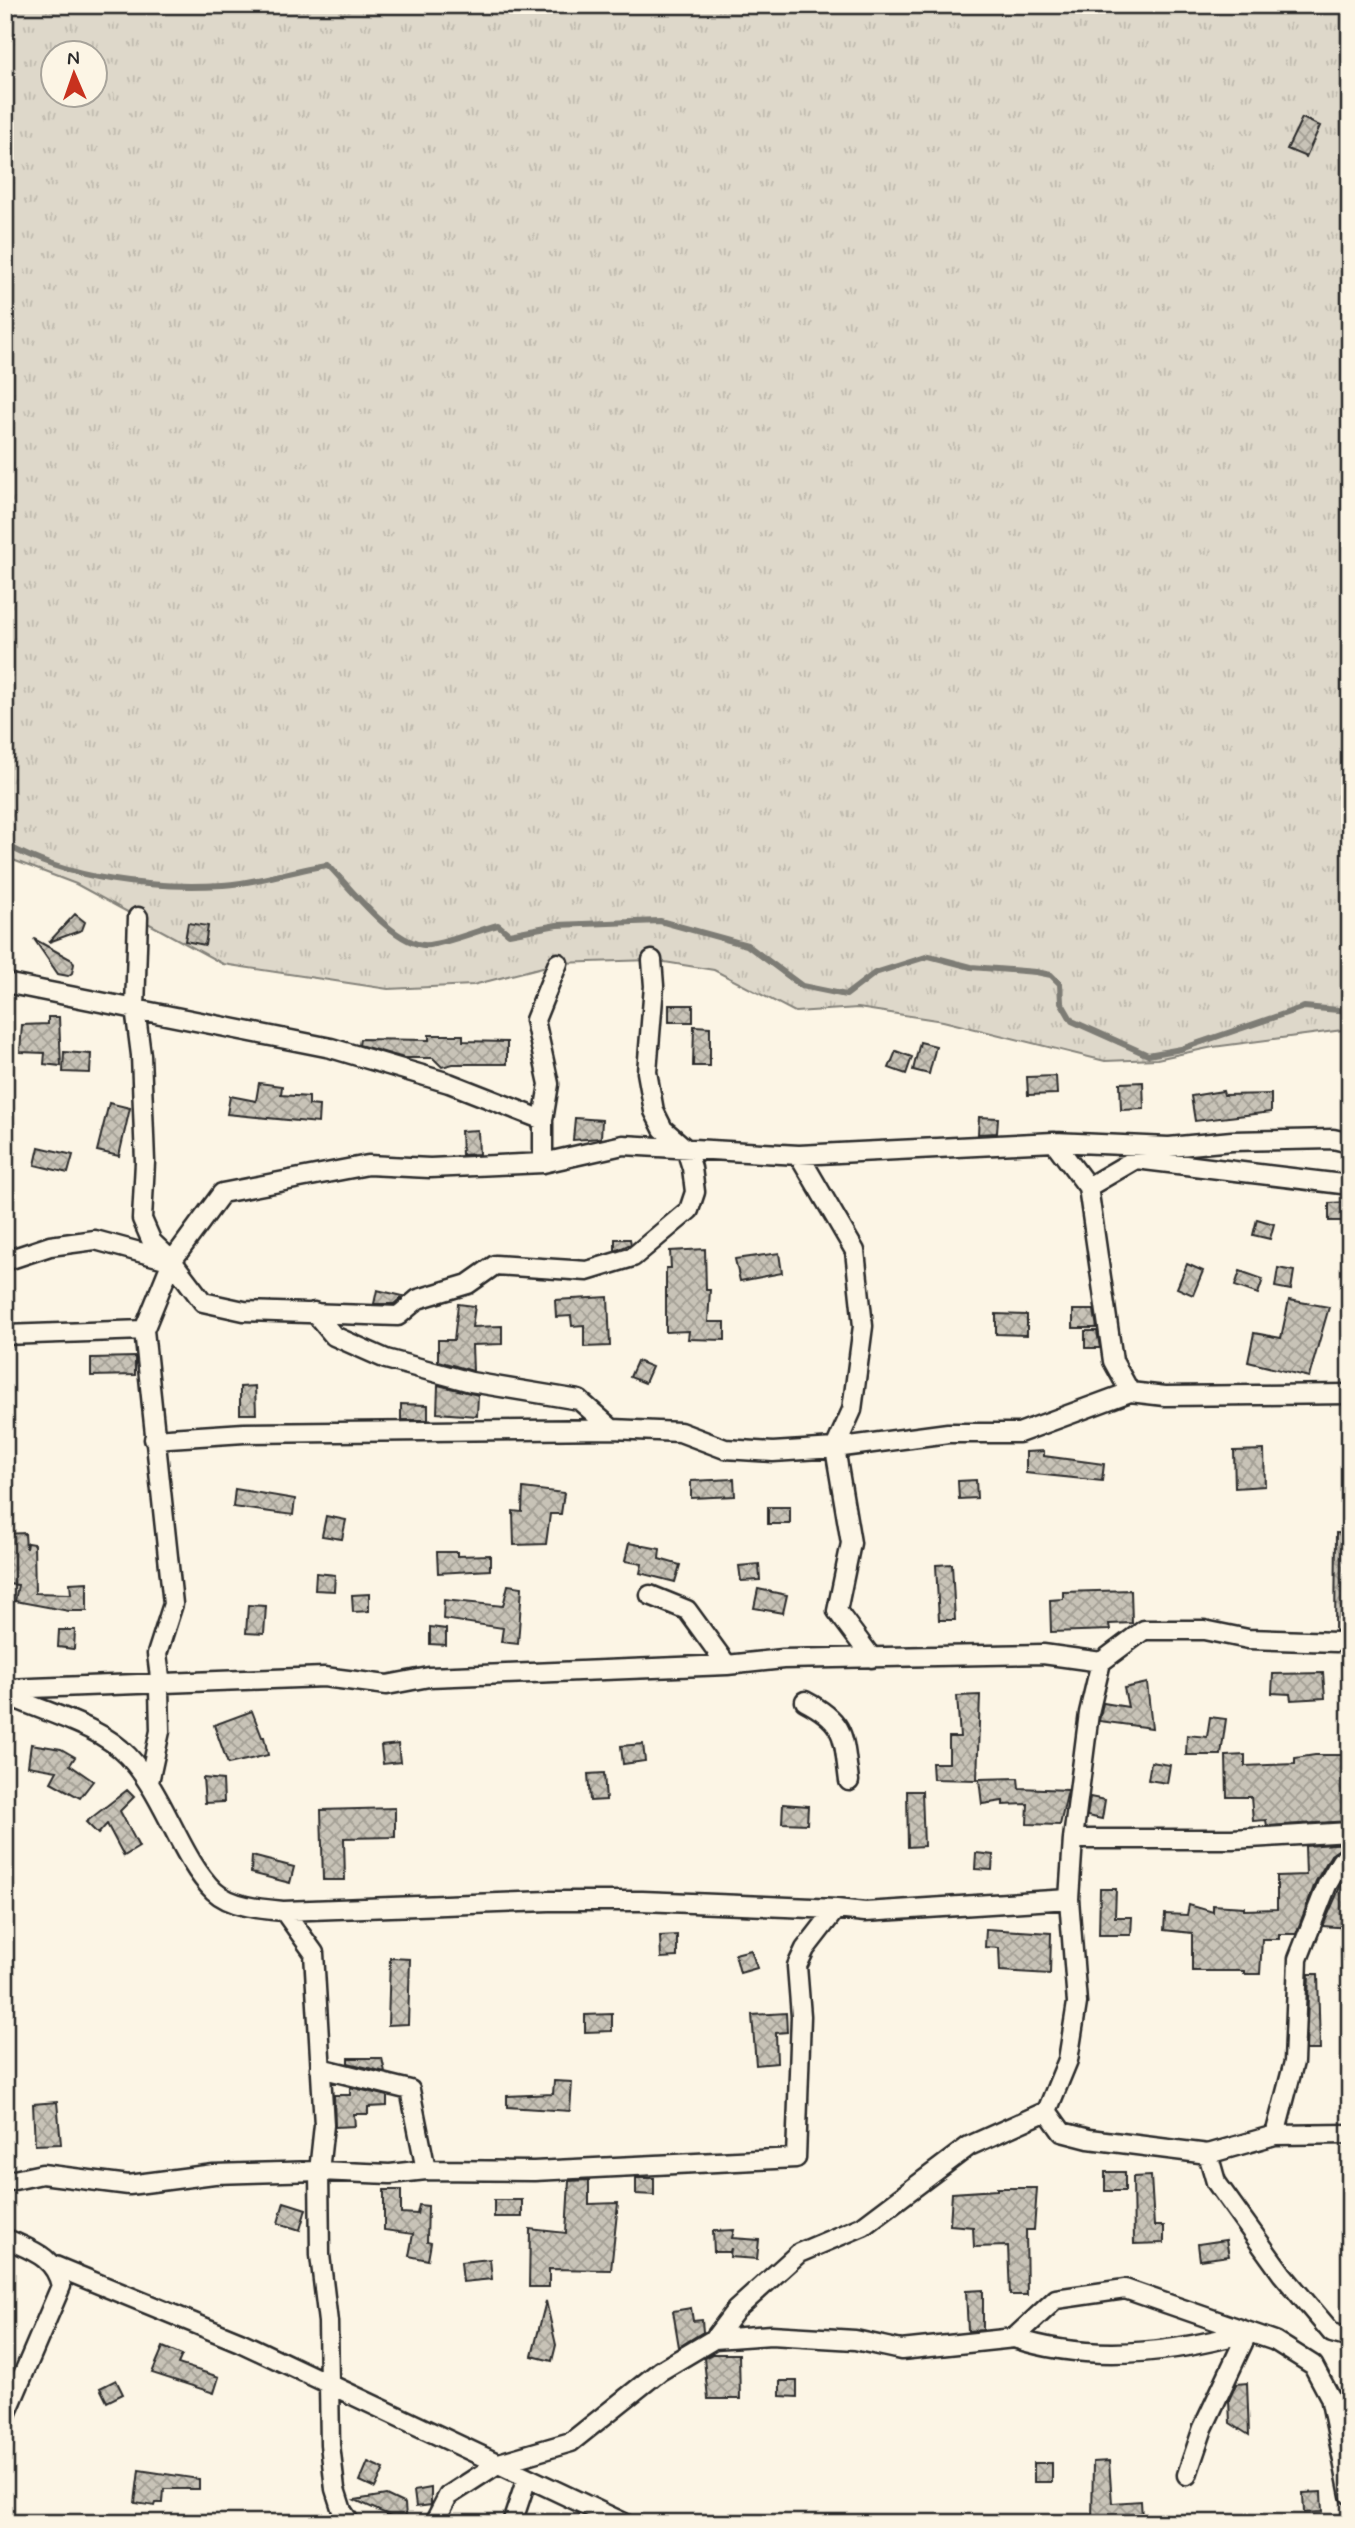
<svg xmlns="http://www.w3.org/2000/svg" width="1355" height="2528" viewBox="0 0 1355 2528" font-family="Mynerve,sans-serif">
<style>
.grass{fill:url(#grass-tufts);stroke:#84827a;stroke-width:2;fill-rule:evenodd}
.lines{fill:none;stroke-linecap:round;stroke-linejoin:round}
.stream{stroke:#7d7b74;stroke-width:6}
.building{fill:url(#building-cross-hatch);stroke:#2b2b2b;stroke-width:2}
.minor-casing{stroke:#2b2b2b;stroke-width:23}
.minor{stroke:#fcf5e5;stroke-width:18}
</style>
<defs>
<pattern id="grass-tufts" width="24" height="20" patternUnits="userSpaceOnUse" patternTransform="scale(1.75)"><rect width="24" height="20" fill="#ded8ca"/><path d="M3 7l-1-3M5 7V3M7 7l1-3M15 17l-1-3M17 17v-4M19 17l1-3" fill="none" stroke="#bfbaae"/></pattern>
<pattern id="building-cross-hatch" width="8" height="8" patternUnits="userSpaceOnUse" patternTransform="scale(1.75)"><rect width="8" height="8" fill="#c8c3b7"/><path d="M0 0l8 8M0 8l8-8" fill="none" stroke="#a39f95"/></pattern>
</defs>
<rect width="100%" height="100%" fill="#fcf5e5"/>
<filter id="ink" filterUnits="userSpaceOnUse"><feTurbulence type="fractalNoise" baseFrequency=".0143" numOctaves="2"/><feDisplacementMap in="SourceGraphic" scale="14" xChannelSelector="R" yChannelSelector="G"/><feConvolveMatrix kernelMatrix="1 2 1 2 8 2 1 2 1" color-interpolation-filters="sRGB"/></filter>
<g filter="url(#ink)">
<path class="grass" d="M 5,5 L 1350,5 L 1350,1029 L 1213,1047 L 1157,1059 L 1105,1061 L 943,1021 L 858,1008 L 795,1012 L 714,970 L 652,960 L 558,963 L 473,985 L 388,989 L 223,964 L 76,884 L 5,857 ZM 52,52 L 94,52 L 94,94 L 52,94 Z"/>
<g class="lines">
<path class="stream" d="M 5,844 C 68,880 152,889 223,885 C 258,883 293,870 328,865 C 350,887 396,949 429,945 C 451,942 476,931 498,925 L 509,934 L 557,925 L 660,921 L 747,945 L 802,986 L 846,995 L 875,973 L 929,956 L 971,967 L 1036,972 L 1051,975 L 1060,984 L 1061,1002 L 1072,1021 L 1148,1055 L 1181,1049 L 1304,1007 L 1350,1011"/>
</g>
<path class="building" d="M 1302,118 L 1320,126 L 1306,157 L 1287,149 Z
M 75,914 L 85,922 L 82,930 L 49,942 Z
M 188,923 L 208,926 L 205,945 L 185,941 Z
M 34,939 L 72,960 L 74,964 L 72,973 L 68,976 L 58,974 Z
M 669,1005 L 693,1005 L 693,1022 L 669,1022 Z
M 48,1017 L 59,1017 L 61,1066 L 44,1064 L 45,1053 L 20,1052 L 22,1025 L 48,1024 Z
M 694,1026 L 710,1027 L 710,1066 L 693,1066 Z
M 429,1035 L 463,1035 L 463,1041 L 507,1042 L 507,1064 L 453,1064 L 442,1067 L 433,1058 L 404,1058 L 359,1045 L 360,1039 L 429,1040 Z
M 920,1042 L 936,1046 L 929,1074 L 913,1070 Z
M 896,1051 L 912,1057 L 906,1074 L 889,1068 Z
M 64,1052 L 91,1054 L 90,1073 L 63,1072 Z
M 1056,1076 L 1057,1094 L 1028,1095 L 1027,1077 Z
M 1143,1082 L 1144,1109 L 1121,1110 L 1120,1083 Z
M 259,1083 L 282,1086 L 281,1095 L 309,1097 L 309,1105 L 319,1106 L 318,1123 L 227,1114 L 230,1096 L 256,1101 Z
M 1223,1091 L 1224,1095 L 1271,1094 L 1271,1112 L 1195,1121 L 1191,1096 Z
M 109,1103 L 130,1108 L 119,1156 L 97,1151 Z
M 979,1117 L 998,1118 L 997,1133 L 978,1134 Z
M 575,1118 L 602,1120 L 601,1138 L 573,1140 Z
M 478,1130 L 479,1154 L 462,1155 L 461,1131 Z
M 39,1147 L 73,1155 L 68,1173 L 35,1165 Z
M 1350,1202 L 1350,1221 L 1329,1221 L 1329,1203 Z
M 1257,1219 L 1274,1224 L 1270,1239 L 1253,1235 Z
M 615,1239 L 630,1239 L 631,1244 L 615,1251 Z
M 705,1249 L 706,1290 L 710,1290 L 708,1322 L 725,1322 L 725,1340 L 688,1339 L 689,1331 L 666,1332 L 666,1268 L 671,1268 L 670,1251 Z
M 779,1253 L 782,1273 L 740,1281 L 735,1259 Z
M 1187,1264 L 1203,1271 L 1193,1295 L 1177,1288 Z
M 1278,1268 L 1294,1271 L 1291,1290 L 1275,1287 Z
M 1240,1271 L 1263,1279 L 1258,1294 L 1235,1286 Z
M 377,1290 L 403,1296 L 394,1304 L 374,1304 Z
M 608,1297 L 610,1346 L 584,1347 L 584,1325 L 572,1326 L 571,1316 L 556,1317 L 555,1300 Z
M 1289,1300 L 1329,1307 L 1309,1377 L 1248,1362 L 1254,1333 L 1281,1338 Z
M 458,1304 L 475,1306 L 472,1327 L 502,1326 L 502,1344 L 472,1345 L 473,1371 L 438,1361 L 438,1340 L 454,1340 Z
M 1073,1310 L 1094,1310 L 1097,1328 L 1073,1328 Z
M 996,1314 L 1027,1315 L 1027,1335 L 996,1334 Z
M 1085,1331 L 1097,1331 L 1100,1348 L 1085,1348 Z
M 135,1357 L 135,1375 L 91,1376 L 91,1358 Z
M 637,1361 L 652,1367 L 645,1383 L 630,1377 Z
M 438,1385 L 478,1395 L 477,1416 L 437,1413 Z
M 255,1386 L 256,1414 L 240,1414 L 240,1387 Z
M 401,1404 L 428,1405 L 428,1420 L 401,1420 Z
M 1264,1450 L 1265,1486 L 1235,1488 L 1234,1451 Z
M 1044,1451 L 1044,1456 L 1104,1464 L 1102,1481 L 1026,1473 L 1026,1452 Z
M 734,1479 L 735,1496 L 691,1498 L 691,1481 Z
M 976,1480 L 977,1498 L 959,1499 L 958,1481 Z
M 523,1488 L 564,1493 L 561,1514 L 550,1514 L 546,1544 L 514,1545 L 513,1511 L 522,1512 Z
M 235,1489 L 295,1499 L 293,1515 L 233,1507 Z
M 768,1507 L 790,1507 L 790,1524 L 768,1524 Z
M 326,1516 L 346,1520 L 342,1539 L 322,1536 Z
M 25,1533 L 26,1549 L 27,1543 L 34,1544 L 35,1593 L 71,1594 L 70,1583 L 87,1582 L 87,1611 L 69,1611 L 15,1601 L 18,1585 L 5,1584 L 5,1534 Z
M 1336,1533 L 1350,1534 L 1350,1628 L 1335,1631 Z
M 629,1543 L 660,1549 L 659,1559 L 680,1565 L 675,1582 L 640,1573 L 642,1564 L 625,1561 Z
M 437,1552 L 457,1552 L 457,1556 L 490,1555 L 490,1570 L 438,1573 Z
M 759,1564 L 760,1580 L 741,1581 L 739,1566 Z
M 952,1564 L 955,1620 L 939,1620 L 936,1565 Z
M 316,1573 L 335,1575 L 334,1591 L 315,1590 Z
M 508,1585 L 522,1587 L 518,1644 L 501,1642 L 503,1628 L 443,1619 L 444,1600 L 503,1606 Z
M 758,1589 L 787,1595 L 783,1613 L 754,1608 Z
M 1131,1590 L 1132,1623 L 1109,1624 L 1110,1630 L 1051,1632 L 1050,1600 L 1063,1599 L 1063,1592 Z
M 369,1594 L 369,1611 L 353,1612 L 352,1595 Z
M 248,1605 L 266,1606 L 264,1634 L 246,1633 Z
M 430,1627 L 446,1629 L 446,1645 L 430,1644 Z
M 59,1630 L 75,1630 L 74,1649 L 58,1647 Z
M 1323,1673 L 1325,1698 L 1291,1700 L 1290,1694 L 1272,1693 L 1273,1674 Z
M 1147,1683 L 1152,1728 L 1099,1721 L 1103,1703 L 1128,1707 L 1124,1688 Z
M 980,1695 L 977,1780 L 933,1779 L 932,1763 L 949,1763 L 949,1737 L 960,1737 L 957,1696 Z
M 252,1711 L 262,1737 L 264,1737 L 268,1755 L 228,1764 L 214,1725 Z
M 1210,1717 L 1226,1719 L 1221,1755 L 1186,1755 L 1187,1735 L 1207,1737 Z
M 31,1744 L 61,1749 L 75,1757 L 70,1765 L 93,1781 L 80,1798 L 51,1782 L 57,1771 L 28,1766 Z
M 398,1744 L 400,1762 L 383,1764 L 381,1746 Z
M 643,1744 L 645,1761 L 623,1764 L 621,1746 Z
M 1245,1755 L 1245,1766 L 1295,1764 L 1295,1758 L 1315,1755 L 1349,1755 L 1350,1821 L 1267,1826 L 1266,1820 L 1253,1821 L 1251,1797 L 1227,1797 L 1226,1756 Z
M 1151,1762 L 1170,1765 L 1167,1783 L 1148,1780 Z
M 604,1773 L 606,1800 L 590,1801 L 588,1774 Z
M 203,1778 L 223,1780 L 224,1802 L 205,1803 Z
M 1018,1778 L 1019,1788 L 1068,1790 L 1060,1825 L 1027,1824 L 1028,1804 L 1003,1805 L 1003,1801 L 982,1804 L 979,1779 Z
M 127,1790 L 134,1797 L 120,1811 L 139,1847 L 124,1856 L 107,1824 L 98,1834 L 86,1822 Z
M 907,1791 L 922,1791 L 924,1846 L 908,1847 Z
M 1090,1797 L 1105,1800 L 1102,1819 L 1087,1816 Z
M 783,1804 L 808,1806 L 807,1824 L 782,1823 Z
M 395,1808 L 395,1837 L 344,1838 L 345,1880 L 323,1880 L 321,1810 Z
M 1348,1843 L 1331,1855 L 1316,1881 L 1296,1934 L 1279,1934 L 1279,1939 L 1262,1939 L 1260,1974 L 1244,1974 L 1244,1971 L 1192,1971 L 1192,1933 L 1164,1930 L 1165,1914 L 1187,1915 L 1189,1905 L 1213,1912 L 1213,1905 L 1244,1907 L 1244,1910 L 1277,1909 L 1277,1876 L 1306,1875 L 1305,1846 Z
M 976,1853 L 993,1855 L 992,1870 L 975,1869 Z
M 252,1856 L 294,1867 L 290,1883 L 251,1873 Z
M 1343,1880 L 1346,1910 L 1350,1910 L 1350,1928 L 1323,1926 Z
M 1100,1889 L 1116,1889 L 1115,1917 L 1132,1917 L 1131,1935 L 1099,1935 Z
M 986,1929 L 1051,1933 L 1050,1974 L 1000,1971 L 999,1948 L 985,1947 Z
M 677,1935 L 677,1957 L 661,1958 L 660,1936 Z
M 751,1950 L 757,1968 L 740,1973 L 735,1954 Z
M 390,1958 L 410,1959 L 408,2024 L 388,2025 Z
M 1309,1974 L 1318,1974 L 1320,2050 L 1306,2050 Z
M 786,2013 L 787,2032 L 776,2033 L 777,2063 L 756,2065 L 752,2015 Z
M 612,2014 L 612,2031 L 585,2032 L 585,2015 Z
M 348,2058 L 382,2058 L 385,2072 L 348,2063 Z
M 554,2081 L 572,2082 L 570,2111 L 507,2107 L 507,2096 L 553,2094 Z
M 350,2087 L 387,2096 L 387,2106 L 368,2107 L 368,2114 L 354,2114 L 355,2126 L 335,2127 L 334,2095 L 350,2095 Z
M 57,2102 L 61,2144 L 35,2145 L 33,2104 Z
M 1105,2172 L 1125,2172 L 1125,2191 L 1105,2191 Z
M 1151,2176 L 1154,2226 L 1164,2226 L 1164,2243 L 1134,2244 L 1133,2177 Z
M 636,2178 L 654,2178 L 654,2195 L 636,2194 Z
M 589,2180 L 589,2204 L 618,2203 L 611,2270 L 549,2269 L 549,2287 L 529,2287 L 530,2229 L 566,2233 L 569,2181 Z
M 997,2188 L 1037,2188 L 1034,2230 L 1026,2230 L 1027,2295 L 1010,2295 L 1008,2246 L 974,2247 L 973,2227 L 950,2225 L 952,2193 L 997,2190 Z
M 384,2190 L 401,2190 L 401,2213 L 417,2214 L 419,2205 L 428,2206 L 427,2242 L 431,2243 L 428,2260 L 409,2256 L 413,2234 L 384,2230 Z
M 494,2200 L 522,2200 L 522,2217 L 494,2217 Z
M 284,2202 L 306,2209 L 300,2230 L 278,2223 Z
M 734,2230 L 732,2238 L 759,2240 L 757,2259 L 730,2257 L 731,2248 L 730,2252 L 714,2252 L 713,2231 Z
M 1226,2240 L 1229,2256 L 1200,2260 L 1198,2244 Z
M 490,2259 L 492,2279 L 463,2282 L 461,2262 Z
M 983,2290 L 983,2330 L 968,2331 L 966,2291 Z
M 546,2301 L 556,2345 L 552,2361 L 532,2356 Z
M 691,2308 L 693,2321 L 702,2320 L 703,2332 L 679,2347 L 673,2311 Z
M 163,2347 L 182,2355 L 178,2364 L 219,2377 L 214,2393 L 152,2373 Z
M 712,2354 L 739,2354 L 740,2399 L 708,2399 L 704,2358 Z
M 116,2380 L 123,2394 L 107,2402 L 100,2388 Z
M 780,2381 L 797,2381 L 797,2397 L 780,2396 Z
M 1247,2383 L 1249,2435 L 1230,2423 L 1229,2400 L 1236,2384 Z
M 1109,2461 L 1112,2503 L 1141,2501 L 1142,2519 L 1092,2521 L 1093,2462 Z
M 368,2462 L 384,2469 L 375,2488 L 360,2481 Z
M 1034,2463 L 1052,2463 L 1052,2482 L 1034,2482 Z
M 139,2470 L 199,2479 L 199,2489 L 164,2489 L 163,2503 L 156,2503 L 155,2506 L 135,2503 Z
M 431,2488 L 431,2505 L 416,2507 L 414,2491 Z
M 1321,2492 L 1322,2512 L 1304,2513 L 1303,2493 Z
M 386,2495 L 405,2504 L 406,2517 L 395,2518 L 355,2500 Z"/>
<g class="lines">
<defs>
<path id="minor" d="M 138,917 L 135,1008 L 141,1055 L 145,1162 L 142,1219 L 152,1242 L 172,1261 L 203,1302 L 244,1311 L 398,1316 L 418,1299 L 468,1284 L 495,1265 L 587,1271 L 633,1257 L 689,1210 L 695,1192 L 692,1168 L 686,1149 L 663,1129 L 654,1111 L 647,1072 L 654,986 L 652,960
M 5,983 L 331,1048 L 449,1083 L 543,1120 L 543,1163
M 543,1120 L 549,1084 L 535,1020 L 558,963
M 1054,1142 L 1088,1187 L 1113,1361 L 1130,1392 L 1165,1396 L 1350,1394
M 799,1155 L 855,1251 L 863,1326 L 852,1410 L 835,1448 L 851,1543 L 837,1611 L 872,1658
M 1088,1187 L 1136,1159 L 1350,1185
M 5,1261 L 50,1246 L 95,1240 L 169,1260
M 314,1312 L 334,1336 L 386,1359 L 471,1382 L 579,1400 L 612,1429 L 680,1432 L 725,1449 L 773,1452 L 835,1448 L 948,1433 L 1019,1433 L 1130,1392
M 5,1335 L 144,1330
M 154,1439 L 244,1433 L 612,1429
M 650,1595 L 687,1610 L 727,1665
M 5,1689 L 324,1677 L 387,1685 L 429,1677 L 727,1665 L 783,1659 L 1043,1654 L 1101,1662
M 5,1694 C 44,1713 98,1724 128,1756 C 165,1795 180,1858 214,1891 C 231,1907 262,1909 284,1911 L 549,1901 L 642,1901 L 836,1909
M 805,1701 C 847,1723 843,1737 849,1781
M 149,1782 L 160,1731 L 159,1689 L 161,1685 L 157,1654 L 173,1604 L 144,1330 L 172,1261 L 222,1193 L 368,1165 L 430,1168 L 543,1163 L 623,1145 L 799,1155 L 1054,1142 L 1169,1147 L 1232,1141 L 1333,1139 L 1350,1143
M 1073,1839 L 1089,1713 L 1101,1662 L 1144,1630 L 1204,1630 L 1248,1639 L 1336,1642 L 1350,1639
M 284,1911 L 314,1953 L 324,2125 L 319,2171 L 320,2255 L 328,2322 L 330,2444 L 335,2489 L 342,2511 L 350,2523
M 320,2068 L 410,2090 L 426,2170
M 1047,2111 L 1062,2132 L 1089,2139 L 1208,2154 L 1275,2135 L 1294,2062 L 1298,1959 L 1327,1885 L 1341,1861 L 1350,1857
M 1275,2135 L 1350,2134
M 1208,2154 L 1216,2182 L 1282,2274 L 1332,2333 L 1350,2338
M 5,2182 L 42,2174 L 129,2185 L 214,2174 L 319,2171 L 390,2174 L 426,2170 L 534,2171 L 796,2158 L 801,2016 L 797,1966 L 805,1949 L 836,1909 L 865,1912 L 1069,1899 L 1073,1839 L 1232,1839 L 1350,1832
M 5,2238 C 30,2250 55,2256 61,2286 L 5,2417
M 55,2266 L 240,2342 L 624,2523
M 1014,2338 C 1089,2363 1174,2353 1248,2332 L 1203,2428 L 1187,2475
M 714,2339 L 771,2335 L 855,2340 L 901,2350 L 1014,2338 L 1056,2299 L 1125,2289 L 1275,2341 L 1313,2365 L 1330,2397 L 1350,2495
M 434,2523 L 448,2496 L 499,2463 L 571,2442 L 660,2371 L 714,2339 L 736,2310 L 799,2253 L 863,2226 L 969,2146 L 1047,2111 L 1068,2060 L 1077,2003 L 1069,1899
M 512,2523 L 527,2478"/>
</defs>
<use href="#minor" class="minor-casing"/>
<use href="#minor" class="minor"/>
</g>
</g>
<rect width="1355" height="2528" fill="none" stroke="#fcf5e5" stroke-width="28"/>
<rect x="14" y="14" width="1327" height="2500" fill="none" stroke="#2b2b2b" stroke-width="2.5" filter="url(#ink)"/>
<g transform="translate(74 74) rotate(358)"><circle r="33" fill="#fcf5e5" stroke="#a8a49b" stroke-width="2"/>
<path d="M0-5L12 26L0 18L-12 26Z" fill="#c8321e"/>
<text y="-10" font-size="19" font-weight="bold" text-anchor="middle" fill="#2b2b2b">N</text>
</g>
</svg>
